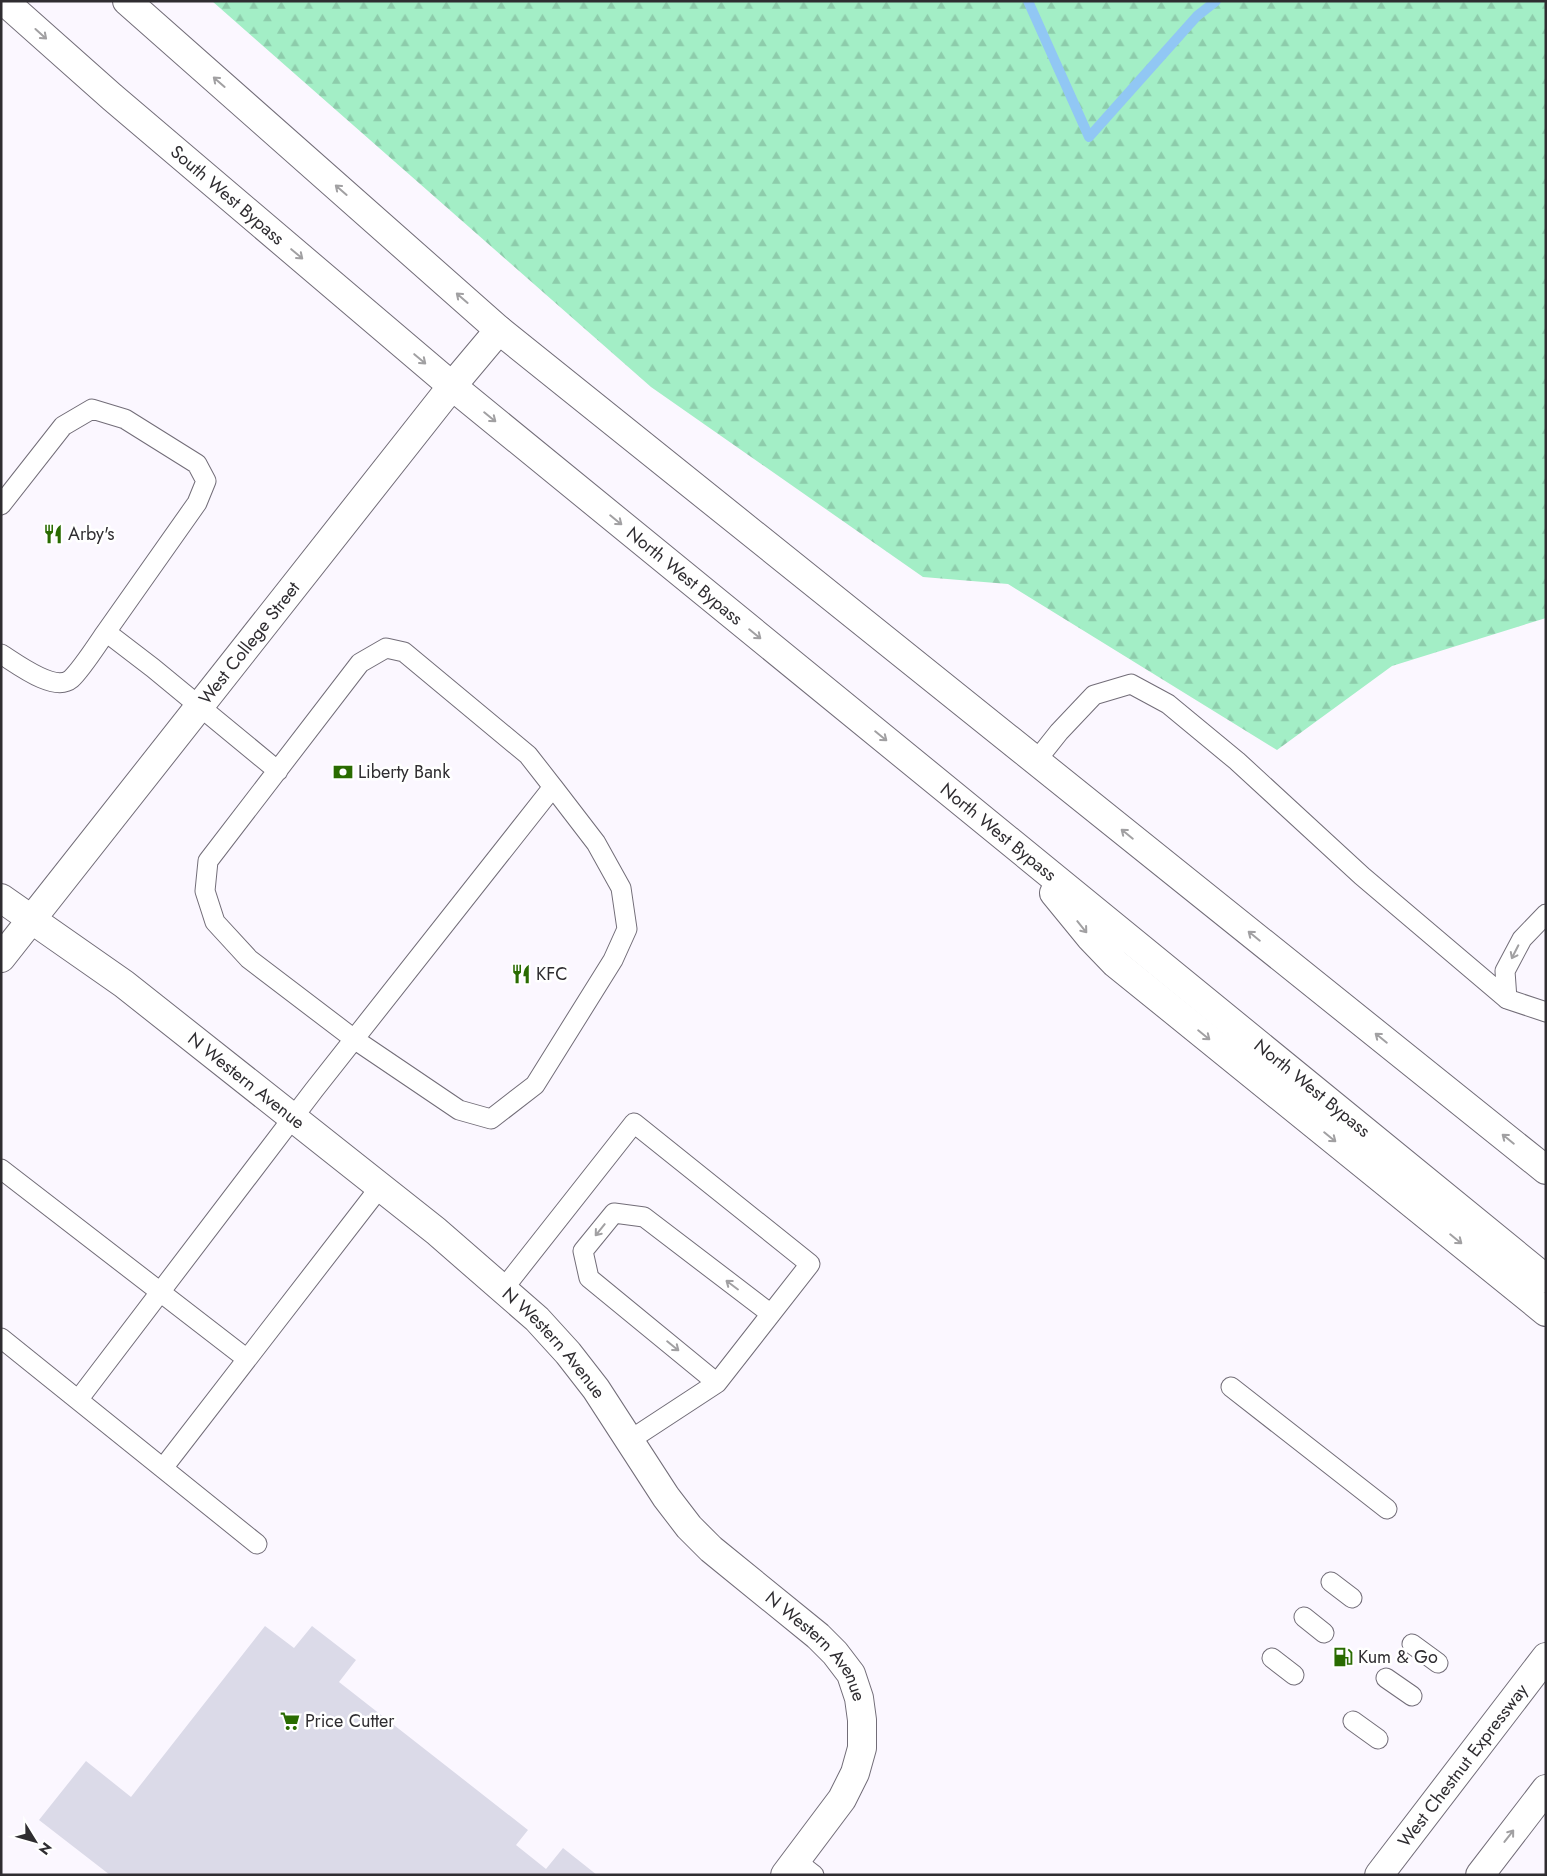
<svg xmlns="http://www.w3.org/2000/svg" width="1547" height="1876" viewBox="0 0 1547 1876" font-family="Jost,sans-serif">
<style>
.forest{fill:url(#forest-firs)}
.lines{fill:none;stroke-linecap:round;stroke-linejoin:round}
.stream{stroke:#91c7f4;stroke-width:10}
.building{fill:#dbdae8}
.lane-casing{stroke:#726d78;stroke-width:21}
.street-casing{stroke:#726d78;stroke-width:30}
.primary-casing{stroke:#726d78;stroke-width:30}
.lane{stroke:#fff;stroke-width:19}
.street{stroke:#fff;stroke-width:28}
.primary{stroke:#fff;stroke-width:28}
.oneway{stroke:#a1a0a2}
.labels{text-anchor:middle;stroke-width:5;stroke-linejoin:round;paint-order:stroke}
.street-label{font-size:18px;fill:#2f2d31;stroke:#fff}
.poi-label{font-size:18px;fill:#2f2d31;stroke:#fff;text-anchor:start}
</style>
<defs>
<pattern id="forest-firs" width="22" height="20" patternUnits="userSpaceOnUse" patternTransform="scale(1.25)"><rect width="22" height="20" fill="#a3eec6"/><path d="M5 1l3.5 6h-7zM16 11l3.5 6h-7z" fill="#8dccab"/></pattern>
</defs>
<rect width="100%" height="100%" fill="#fbf7ff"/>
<path class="forest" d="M 212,1 L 1546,1 L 1546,618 L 1392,666 L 1277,750 L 1008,584 L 923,577 L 651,387 Z"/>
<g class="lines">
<path class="stream" d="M 1028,1 L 1089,137 L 1197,16 L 1216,1"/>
</g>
<path class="building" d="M 265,1626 L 294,1648 L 312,1626 L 356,1660 L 339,1682 L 528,1830 L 516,1845 L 546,1869 L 563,1848 L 597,1875 L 110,1875 L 39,1820 L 86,1761 L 131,1797 Z"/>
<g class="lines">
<defs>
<path id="lane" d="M 1,505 L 63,426 L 92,409 L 125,419 L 197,464 L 206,481 L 197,503 L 106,632 L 153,668 L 278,771
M 1,654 C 16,663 54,693 71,679 C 81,670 97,645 106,632
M 1036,761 L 1059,732 L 1094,695 L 1131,684 L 1168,704 L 1237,761 L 1362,876 L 1507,999
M 1546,914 L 1522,939 L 1505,971 L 1507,999 L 1546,1012
M 1,1169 L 247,1359
M 504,1288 L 634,1123 L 810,1264 L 717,1383 L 630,1440
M 1,1338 L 257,1544
M 717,1383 L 589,1278 L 583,1251 L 614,1213 L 644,1217 L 771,1314
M 1231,1387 L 1387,1509
M 78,1400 L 314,1090 L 553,787 L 528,755 L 404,652 L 386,648 L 360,663 L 208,861 L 205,891 L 215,922 L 249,959 L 354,1039 L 459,1110 L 491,1119 L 535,1085 L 613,960 L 627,929 L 621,888 L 596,843 L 553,787
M 163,1468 L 380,1187
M 1331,1582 L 1352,1598
M 1304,1617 L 1324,1633
M 1412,1644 L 1438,1663
M 1272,1658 L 1294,1675
M 1386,1678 L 1412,1696
M 1353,1721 L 1378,1739
M 796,1861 L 814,1875"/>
<g id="street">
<path id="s1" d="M 1,898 L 124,984 L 436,1231 L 537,1319 L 568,1353 L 596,1389 L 666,1497 L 689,1527 L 711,1549 L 818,1636 L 835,1653 L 851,1674 L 859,1698 L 862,1720 L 862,1748 L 855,1773 L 842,1799 L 785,1875"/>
<path id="s2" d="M 1,958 L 452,386 L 499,330"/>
</g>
<g id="primary">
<path id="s3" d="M 4,1 L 112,97 L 452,386 L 1546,1279"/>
<path d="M 127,1 L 499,330 L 1546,1170"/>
<path d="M 1054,893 L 1090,937 L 1115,963 L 1546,1312"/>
<path id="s4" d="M 1379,1875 L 1546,1657"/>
<path d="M 1480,1875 L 1546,1789"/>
</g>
</defs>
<use href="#lane" class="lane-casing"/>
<use href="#street" class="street-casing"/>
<use href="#primary" class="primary-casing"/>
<use href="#lane" class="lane"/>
<use href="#street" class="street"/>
<use href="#primary" class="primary"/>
</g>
<defs><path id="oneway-shaft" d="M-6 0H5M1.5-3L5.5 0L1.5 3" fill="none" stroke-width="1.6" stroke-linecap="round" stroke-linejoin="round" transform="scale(1.25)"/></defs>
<g class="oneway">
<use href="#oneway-shaft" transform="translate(41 34) rotate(42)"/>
<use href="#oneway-shaft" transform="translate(219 82) rotate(-139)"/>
<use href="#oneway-shaft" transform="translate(341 190) rotate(-139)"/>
<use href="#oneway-shaft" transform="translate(297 254) rotate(40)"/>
<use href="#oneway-shaft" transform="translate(462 298) rotate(-139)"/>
<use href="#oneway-shaft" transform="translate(420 359) rotate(40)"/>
<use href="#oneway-shaft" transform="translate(490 417) rotate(39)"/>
<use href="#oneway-shaft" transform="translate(616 520) rotate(39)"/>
<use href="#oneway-shaft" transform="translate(755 634) rotate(39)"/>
<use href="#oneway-shaft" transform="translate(881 736) rotate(39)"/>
<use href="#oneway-shaft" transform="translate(1127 834) rotate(-141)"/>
<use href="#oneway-shaft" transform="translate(1082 927) rotate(51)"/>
<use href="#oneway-shaft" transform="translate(1254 936) rotate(-141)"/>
<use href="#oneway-shaft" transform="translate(1515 952) rotate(117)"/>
<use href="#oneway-shaft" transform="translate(1204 1035) rotate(39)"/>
<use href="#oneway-shaft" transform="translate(1381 1038) rotate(-141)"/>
<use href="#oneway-shaft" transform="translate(1330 1137) rotate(39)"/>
<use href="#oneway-shaft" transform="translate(1508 1139) rotate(-141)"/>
<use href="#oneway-shaft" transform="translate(600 1230) rotate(129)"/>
<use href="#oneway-shaft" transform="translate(1456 1239) rotate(39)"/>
<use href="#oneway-shaft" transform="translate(732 1285) rotate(-143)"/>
<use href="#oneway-shaft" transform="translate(673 1346) rotate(39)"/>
<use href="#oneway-shaft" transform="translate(1509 1836) rotate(-52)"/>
</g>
<defs>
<symbol id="restaurant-bare" viewBox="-9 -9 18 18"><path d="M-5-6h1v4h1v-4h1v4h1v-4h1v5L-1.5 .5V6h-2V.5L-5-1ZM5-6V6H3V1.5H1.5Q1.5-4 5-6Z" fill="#296b00" stroke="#fff" stroke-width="2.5" paint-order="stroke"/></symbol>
<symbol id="bank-bare" viewBox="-9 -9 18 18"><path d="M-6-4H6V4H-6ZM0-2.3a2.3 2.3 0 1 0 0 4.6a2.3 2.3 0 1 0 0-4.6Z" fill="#296b00" stroke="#fff" stroke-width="2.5" paint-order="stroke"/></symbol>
<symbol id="fuel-bare" viewBox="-9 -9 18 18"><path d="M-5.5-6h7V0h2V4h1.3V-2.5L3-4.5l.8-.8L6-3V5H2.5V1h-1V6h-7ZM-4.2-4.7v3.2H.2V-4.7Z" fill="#296b00" stroke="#fff" stroke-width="2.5" paint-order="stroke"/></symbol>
<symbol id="supermarket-bare" viewBox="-9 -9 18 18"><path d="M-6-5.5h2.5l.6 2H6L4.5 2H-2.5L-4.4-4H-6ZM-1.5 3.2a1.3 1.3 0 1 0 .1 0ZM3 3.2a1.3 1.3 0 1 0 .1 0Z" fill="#296b00" stroke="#fff" stroke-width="2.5" paint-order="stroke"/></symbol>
</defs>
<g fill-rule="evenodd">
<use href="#restaurant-bare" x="39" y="520" width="28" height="28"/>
<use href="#bank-bare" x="329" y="758" width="28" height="28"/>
<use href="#restaurant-bare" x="507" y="960" width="28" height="28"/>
<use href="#fuel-bare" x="1329" y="1643" width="28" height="28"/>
<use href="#supermarket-bare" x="276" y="1707" width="28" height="28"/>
</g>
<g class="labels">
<g class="street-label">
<text dy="6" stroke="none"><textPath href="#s3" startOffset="296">South West Bypass</textPath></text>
<text dy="6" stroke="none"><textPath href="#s3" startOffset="891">North West Bypass</textPath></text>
<text dy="6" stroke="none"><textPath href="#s2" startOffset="401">West College Street</textPath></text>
<text dy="6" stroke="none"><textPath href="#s3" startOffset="1296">North West Bypass</textPath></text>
<text dy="6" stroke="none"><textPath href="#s1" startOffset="306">N Western Avenue</textPath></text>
<text dy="6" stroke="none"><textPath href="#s3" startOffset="1701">North West Bypass</textPath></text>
<text dy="6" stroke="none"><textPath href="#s1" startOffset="711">N Western Avenue</textPath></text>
<text dy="6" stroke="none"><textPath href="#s1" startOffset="1116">N Western Avenue</textPath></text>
<text dy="6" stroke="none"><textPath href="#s4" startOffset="138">West Chestnut Expressway</textPath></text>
</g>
<g class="poi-label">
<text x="68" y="540">Arby's</text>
<text x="358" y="778">Liberty Bank</text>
<text x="536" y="980">KFC</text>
<text x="1358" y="1663">Kum &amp; Go</text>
<text x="305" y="1727">Price Cutter</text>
</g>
</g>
<rect width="1547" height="1876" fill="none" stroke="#2f2d31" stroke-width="5"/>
<g transform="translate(35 1841) rotate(127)" stroke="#ffffff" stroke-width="4" paint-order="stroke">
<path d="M0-4L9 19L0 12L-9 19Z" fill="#2f2d31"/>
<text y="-8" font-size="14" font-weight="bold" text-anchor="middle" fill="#2f2d31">N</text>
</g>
</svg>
